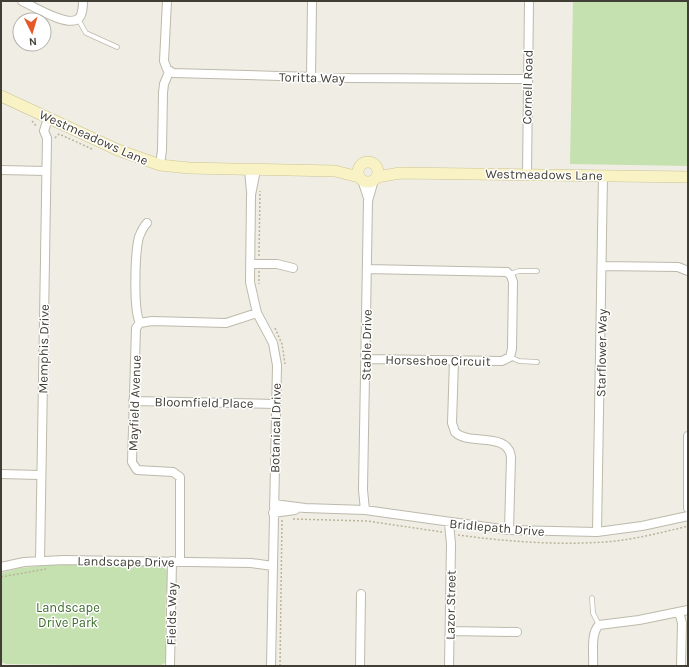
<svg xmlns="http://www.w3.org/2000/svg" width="689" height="667" viewBox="0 0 689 667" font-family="Karla,sans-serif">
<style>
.green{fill:#c5e1b0}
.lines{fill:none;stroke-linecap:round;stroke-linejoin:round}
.lane-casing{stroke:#bdb9ab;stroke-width:5.5}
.street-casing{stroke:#bdb9ab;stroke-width:10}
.secondary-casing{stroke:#ccc497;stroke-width:12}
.path{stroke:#bbb39a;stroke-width:1.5;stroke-dasharray:2 2;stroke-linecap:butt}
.lane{stroke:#fff;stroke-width:4}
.street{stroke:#fff;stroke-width:8}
.secondary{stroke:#f9f2c5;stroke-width:11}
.labels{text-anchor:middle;stroke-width:3;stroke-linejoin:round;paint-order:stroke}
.street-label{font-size:13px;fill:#413e35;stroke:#fff}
.park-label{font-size:13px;fill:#3f6d2e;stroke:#fff}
</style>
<rect width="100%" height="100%" fill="#f0eee4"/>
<path class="green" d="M 573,1 L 688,1 L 688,166 L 570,164 Z
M 58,564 L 159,566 L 166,569 L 169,576 L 168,590 L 166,592 L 165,640 L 167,644 L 166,662 L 160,666 L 6,664 L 1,662 L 1,573 L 20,568 Z"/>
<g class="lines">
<defs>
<path id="lane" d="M 78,19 L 86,33 L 117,47
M 510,274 L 519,271 L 537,271
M 510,357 L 519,361 L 537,362
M 592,598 L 593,613 L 599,625"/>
<path id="street" d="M 22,1 C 33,6 71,30 80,17 C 83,12 83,6 83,1
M 167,1 L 164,61 L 167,69 L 173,73 L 350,78 L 527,79
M 311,77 L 312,1
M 160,165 L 162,150 L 163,93 L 164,84 L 169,72
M 1,170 L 46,171
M 249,170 L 251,192
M 256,170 L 251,195 L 250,282 L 257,313 L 273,343 L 277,365 L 271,666
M 527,174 L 529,1
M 362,180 L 368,198
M 250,264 L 277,264 L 293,268
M 602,266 L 678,267 L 688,271
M 140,323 C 133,310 135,252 139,237 C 141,232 143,227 147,223
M 365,359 L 502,361 L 510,357 L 512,349 L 513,282 L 511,276 L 507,272 L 367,269
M 454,360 L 452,423 L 455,432 C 468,446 508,431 511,457 L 509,530
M 133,401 L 276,404
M 688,436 L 688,508
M 1,474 L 40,475
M 274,504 L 305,508 L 365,510 L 509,530 L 597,532 L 642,526 L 688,516
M 365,510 L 363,490 L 368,201 L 374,180
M 273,513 L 295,510
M 597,532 L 603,175
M 40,561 L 47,138 L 44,131 L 48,118
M 180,562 L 180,477 L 173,472 L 137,470 L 132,462 L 136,328 L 140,323 L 152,321 L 226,323 L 257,313
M 1,567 L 24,562 L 64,560 L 251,563 L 273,566
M 679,612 L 682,623 L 681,666
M 450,631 L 517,632
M 170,666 L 172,561
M 360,666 L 361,594
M 449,666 L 451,544 L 449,523
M 593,666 C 594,654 590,634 599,625 L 639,620 L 688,610"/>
<path id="secondary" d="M 1,96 L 118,150 L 160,165 L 189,168 L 335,171 L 359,177
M358 172a10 10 0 1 1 20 0a10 10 0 1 1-20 0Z
M 377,177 L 400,173 L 688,177"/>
</defs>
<use href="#lane" class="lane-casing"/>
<use href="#street" class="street-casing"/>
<use href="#secondary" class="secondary-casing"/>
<path class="path" d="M 32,121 L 37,127
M 55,138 L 59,134 L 92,149
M 259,256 L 260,191
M 259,271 L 259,284
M 275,328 L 282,344 L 285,364
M 293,519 L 367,521 L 442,532
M 458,535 C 510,542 564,546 616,541 C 640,538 664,532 688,526
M 1,577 L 46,569
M 280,666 L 282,520"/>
<use href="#lane" class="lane"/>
<use href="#street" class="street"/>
<use href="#secondary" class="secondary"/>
</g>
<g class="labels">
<g class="street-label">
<text transform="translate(312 77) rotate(1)" y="5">Toritta Way</text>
<text transform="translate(527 87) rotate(-89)" y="5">Cornell Road</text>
<text transform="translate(94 137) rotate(24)" y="5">Westmeadows Lane</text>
<text transform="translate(544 174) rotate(1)" y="5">Westmeadows Lane</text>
<text transform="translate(366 345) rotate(-89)" y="5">Stable Drive</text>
<text transform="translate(43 349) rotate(-89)" y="5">Memphis Drive</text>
<text transform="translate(601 353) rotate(-89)" y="5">Starflower Way</text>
<text transform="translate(438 360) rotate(1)" y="5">Horseshoe Circuit</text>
<text transform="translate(204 402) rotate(1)" y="5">Bloomfield Place</text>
<text transform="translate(134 403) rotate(-88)" y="5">Mayfield Avenue</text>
<text transform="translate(275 428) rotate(-89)" y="5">Botanical Drive</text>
<text transform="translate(497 527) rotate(5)" y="5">Bridlepath Drive</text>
<text transform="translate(126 561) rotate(1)" y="5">Landscape Drive</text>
<text transform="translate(450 605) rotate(-89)" y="5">Lazor Street</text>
<text transform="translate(171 614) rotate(-89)" y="5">Fields Way</text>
</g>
<g class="park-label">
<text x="68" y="612">Landscape<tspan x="68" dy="15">Drive Park</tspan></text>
</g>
</g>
<rect width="689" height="667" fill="none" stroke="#413e35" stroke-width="4"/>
<g transform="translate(32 32) rotate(175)"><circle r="19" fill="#ffffff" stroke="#b3b2ae"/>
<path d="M0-3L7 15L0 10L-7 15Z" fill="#e45927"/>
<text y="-6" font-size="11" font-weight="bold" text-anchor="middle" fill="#413e35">N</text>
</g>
</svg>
